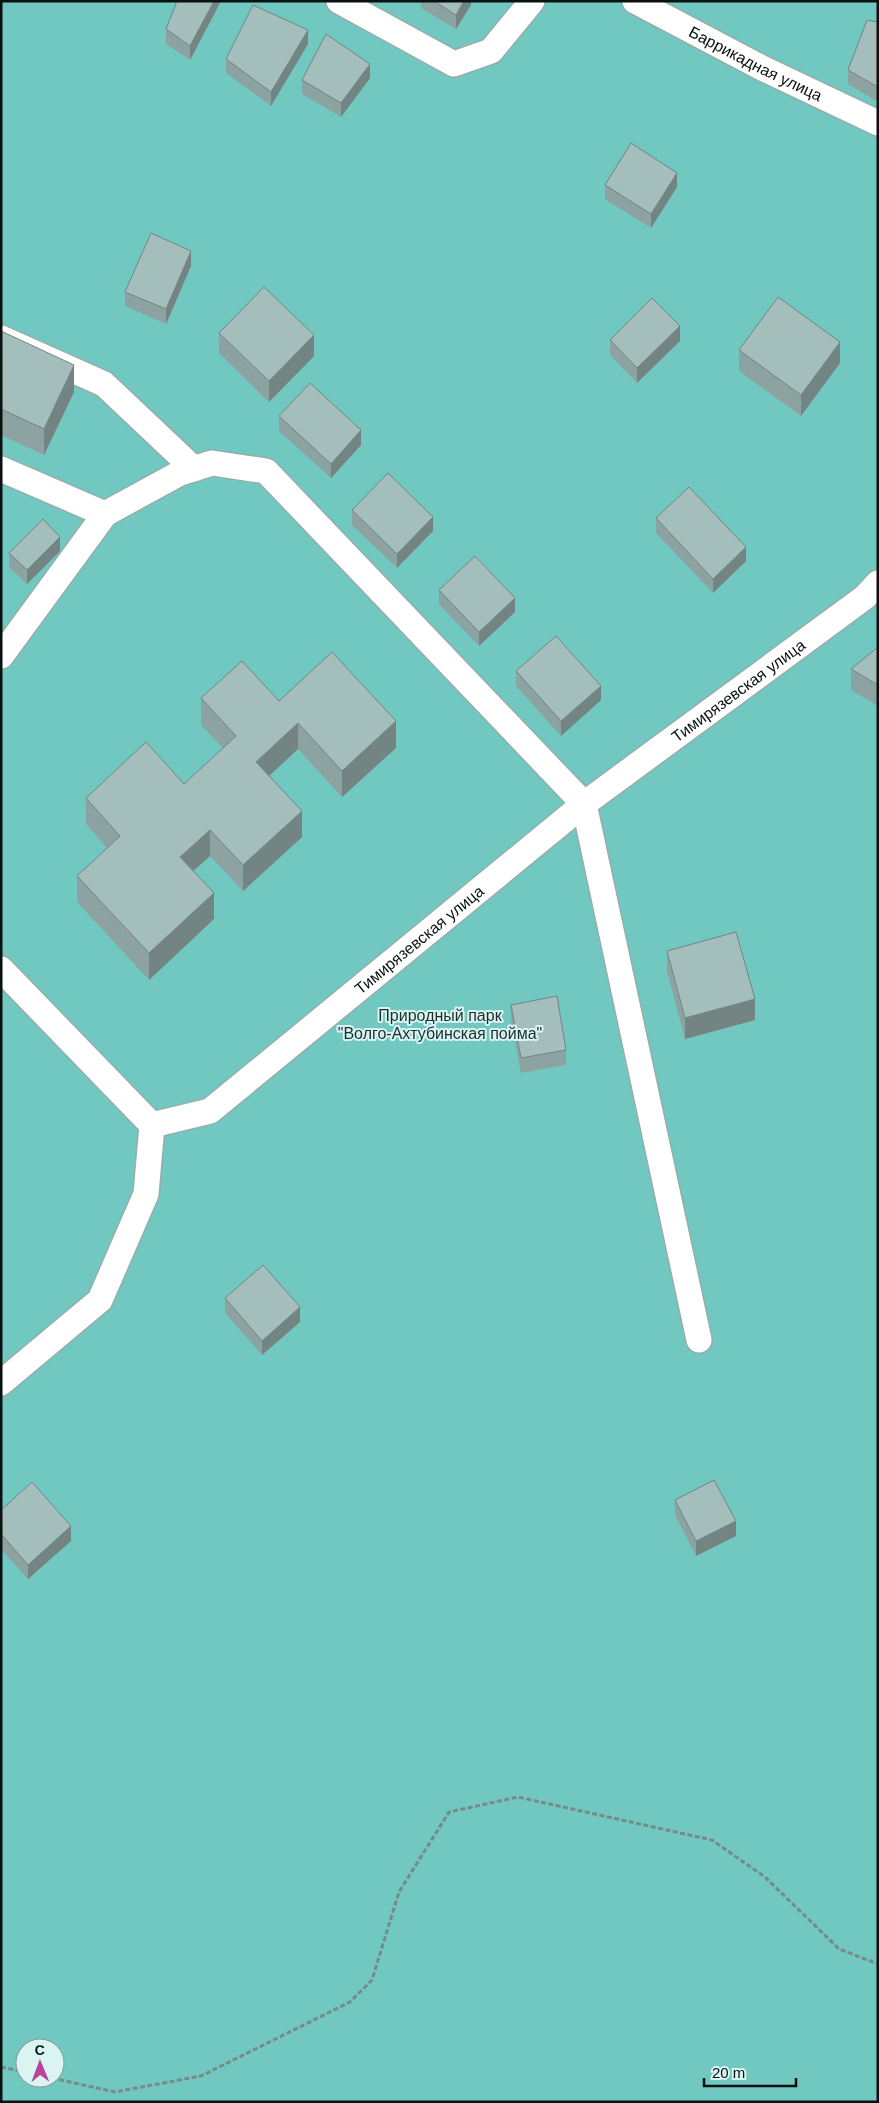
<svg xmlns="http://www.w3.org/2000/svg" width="879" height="2103" viewBox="0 0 879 2103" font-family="Arial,sans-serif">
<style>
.green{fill:#71c8c1;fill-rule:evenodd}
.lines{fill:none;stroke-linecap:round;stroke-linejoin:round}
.minor-casing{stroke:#95aeac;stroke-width:28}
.path{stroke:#778a88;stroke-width:3;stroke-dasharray:5 2.5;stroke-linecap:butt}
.minor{stroke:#fff;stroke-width:25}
.wall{fill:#8da3a1}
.shaded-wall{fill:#738583}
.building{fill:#a4bebb;stroke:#738583}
.labels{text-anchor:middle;stroke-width:4;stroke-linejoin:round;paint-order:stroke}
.street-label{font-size:16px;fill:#091211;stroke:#daf4f2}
.park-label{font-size:16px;fill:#1a2f2d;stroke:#daf4f2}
</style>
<rect width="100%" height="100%" fill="#cde7e4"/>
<path class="green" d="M 1,1 L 878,1 L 878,2102 L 1,2102 ZM 25,2048 L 55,2048 L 55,2078 L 25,2078 Z"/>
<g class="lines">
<defs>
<g id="minor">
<path d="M 339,1 L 454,64 L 491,51 L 532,1"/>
<path id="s1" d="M 635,1 L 762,68 L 878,123"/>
<path d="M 1,338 L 104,384 L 194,469"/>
<path d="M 1,469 L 105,514"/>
<path d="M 1,656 L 105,514 L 180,473 L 212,463 L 266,471 L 584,804 L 699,1340"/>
<path d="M 1,969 L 152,1125"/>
<path id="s2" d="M 1,1383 L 100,1300 L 146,1194 L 152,1125 L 210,1111 L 584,804 L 865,597 L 878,583"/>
</g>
</defs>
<use href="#minor" class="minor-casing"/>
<path class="path" d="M 1,2067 L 25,2072
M 52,2078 L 115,2092 L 201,2076 L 350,2002 L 372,1980 L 399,1892 L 449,1812 L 518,1797 L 712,1840 L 765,1877 L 839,1949 L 878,1964"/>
<use href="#minor" class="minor"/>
</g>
<path class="wall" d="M 177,1 L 221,1 L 190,60 L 166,44 L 166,29 Z
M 421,1 L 471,1 L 471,5 L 456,29 L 421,8 Z
M 878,22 L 878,102 L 848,84 L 848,70 Z
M 308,44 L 271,106 L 226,73 L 226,59 Z
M 370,78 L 341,117 L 302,94 L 302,80 Z
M 605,185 L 677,187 L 651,228 L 605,199 Z
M 191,266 L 166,324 L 125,306 L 125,292 Z
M 1,331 L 74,392 L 44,455 L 1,435 Z
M 219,333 L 314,356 L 269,402 L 219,353 Z
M 610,340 L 680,341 L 637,383 L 610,355 Z
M 739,350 L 840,363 L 801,416 L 739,371 Z
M 279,416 L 361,445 L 331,478 L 279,431 Z
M 352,510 L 433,531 L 397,568 L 352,525 Z
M 656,518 L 746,561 L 713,593 L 656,533 Z
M 60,551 L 27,584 L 9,567 L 9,553 Z
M 439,590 L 515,612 L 479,646 L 439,604 Z
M 878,647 L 878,706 L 851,690 L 851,669 Z
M 516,671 L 601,700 L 561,736 L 516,686 Z
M 201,698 L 279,701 L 396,748 L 342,797 L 298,749 L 269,776 L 302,837 L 243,891 L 210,856 L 193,871 L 214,919 L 149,980 L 77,902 L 77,876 L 107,848 L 86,824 L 86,798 L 184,784 L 223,748 L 201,725 Z
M 667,951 L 755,1020 L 685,1039 L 667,971 Z
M 511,1005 L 566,1050 L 566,1065 L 521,1073 L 511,1019 Z
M 225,1298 L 300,1322 L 262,1355 L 225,1313 Z
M 675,1500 L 736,1536 L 696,1556 L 675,1515 Z
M 1,1510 L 71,1541 L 28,1579 L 1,1549 Z"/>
<path class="shaded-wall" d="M 214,1 L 221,1 L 190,60 L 190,46 Z
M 464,1 L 471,1 L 471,5 L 456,29 L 456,15 Z
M 308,30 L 308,44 L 271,106 L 271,92 Z
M 370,64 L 370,78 L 341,117 L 341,103 Z
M 677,173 L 677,187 L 651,228 L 651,214 Z
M 191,251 L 191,266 L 166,324 L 166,309 Z
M 680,326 L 680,341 L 637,383 L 637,368 Z
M 314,335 L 314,356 L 269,402 L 269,381 Z
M 840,342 L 840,363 L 801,416 L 801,395 Z
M 74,365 L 74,392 L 44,455 L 44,429 Z
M 361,430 L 361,445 L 331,478 L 331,464 Z
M 433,517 L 433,531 L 397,568 L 397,554 Z
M 60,537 L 60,551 L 27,584 L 27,570 Z
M 746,547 L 746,561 L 713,593 L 713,579 Z
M 515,598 L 515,612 L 479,646 L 479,632 Z
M 601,686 L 601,700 L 561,736 L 561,721 Z
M 396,721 L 396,748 L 342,797 L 342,771 Z
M 298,723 L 298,749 L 256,788 L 256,762 Z
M 302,811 L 302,837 L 243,891 L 243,865 Z
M 210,830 L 210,856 L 180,883 L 180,857 Z
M 214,893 L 214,919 L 149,980 L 149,953 Z
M 755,999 L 755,1020 L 685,1039 L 685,1018 Z
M 300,1307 L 300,1322 L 262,1355 L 262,1341 Z
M 736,1521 L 736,1536 L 696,1556 L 696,1541 Z
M 71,1526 L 71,1541 L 28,1579 L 28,1565 Z"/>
<path class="building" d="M 177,1 L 214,1 L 190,46 L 166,29 Z
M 434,1 L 464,1 L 456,15 Z
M 253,5 L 308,30 L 271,92 L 226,59 Z
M 867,20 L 878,22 L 878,87 L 848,70 Z
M 326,34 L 370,64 L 341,103 L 302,80 Z
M 631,143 L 677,173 L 651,214 L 605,185 Z
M 151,233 L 191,251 L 166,309 L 125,292 Z
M 264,287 L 314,335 L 269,381 L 219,333 Z
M 778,297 L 840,342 L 801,395 L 739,350 Z
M 652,298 L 680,326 L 637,368 L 610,340 Z
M 1,331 L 74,365 L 44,429 L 1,409 Z
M 310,383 L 361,430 L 331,464 L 279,416 Z
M 388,473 L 433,517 L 397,554 L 352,510 Z
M 689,487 L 746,547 L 713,579 L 656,518 Z
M 43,519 L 60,537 L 27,570 L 9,553 Z
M 475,556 L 515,598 L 479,632 L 439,590 Z
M 556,636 L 601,686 L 561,721 L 516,671 Z
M 878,647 L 878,685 L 851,669 Z
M 332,652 L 396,721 L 342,771 L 298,723 L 256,762 L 302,811 L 243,865 L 210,830 L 180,857 L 214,893 L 149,953 L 77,876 L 120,836 L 86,798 L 146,742 L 184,784 L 236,736 L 201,698 L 242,661 L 279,701 Z
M 736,932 L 755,999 L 685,1018 L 667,951 Z
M 557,996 L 566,1050 L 521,1058 L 511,1005 Z
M 263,1265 L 300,1307 L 262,1341 L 225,1298 Z
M 714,1480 L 736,1521 L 696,1541 L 675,1500 Z
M 32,1482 L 71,1526 L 28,1565 L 1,1534 L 1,1510 Z"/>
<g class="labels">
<g class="street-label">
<text dy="6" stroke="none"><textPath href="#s1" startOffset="136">Баррикадная улица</textPath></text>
<text dy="6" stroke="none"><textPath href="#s2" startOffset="1049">Тимирязевская улица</textPath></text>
<text dy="6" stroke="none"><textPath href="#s2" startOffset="644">Тимирязевская улица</textPath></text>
</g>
<g class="park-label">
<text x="440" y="1021">Природный парк<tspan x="440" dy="18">"Волго-Ахтубинская пойма"</tspan></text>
</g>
</g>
<rect width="879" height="2103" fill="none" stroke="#091211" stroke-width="5"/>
<g transform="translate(40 2063) rotate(359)"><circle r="24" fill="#daf4f2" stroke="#869a98"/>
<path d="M0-4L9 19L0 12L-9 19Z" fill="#ba449c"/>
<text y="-8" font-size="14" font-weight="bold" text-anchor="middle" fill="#091211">С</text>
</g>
<path d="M704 2078v8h92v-8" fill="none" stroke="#091211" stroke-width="2.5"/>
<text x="712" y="2078" font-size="15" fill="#091211" stroke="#daf4f2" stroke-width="4" paint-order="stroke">20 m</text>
</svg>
